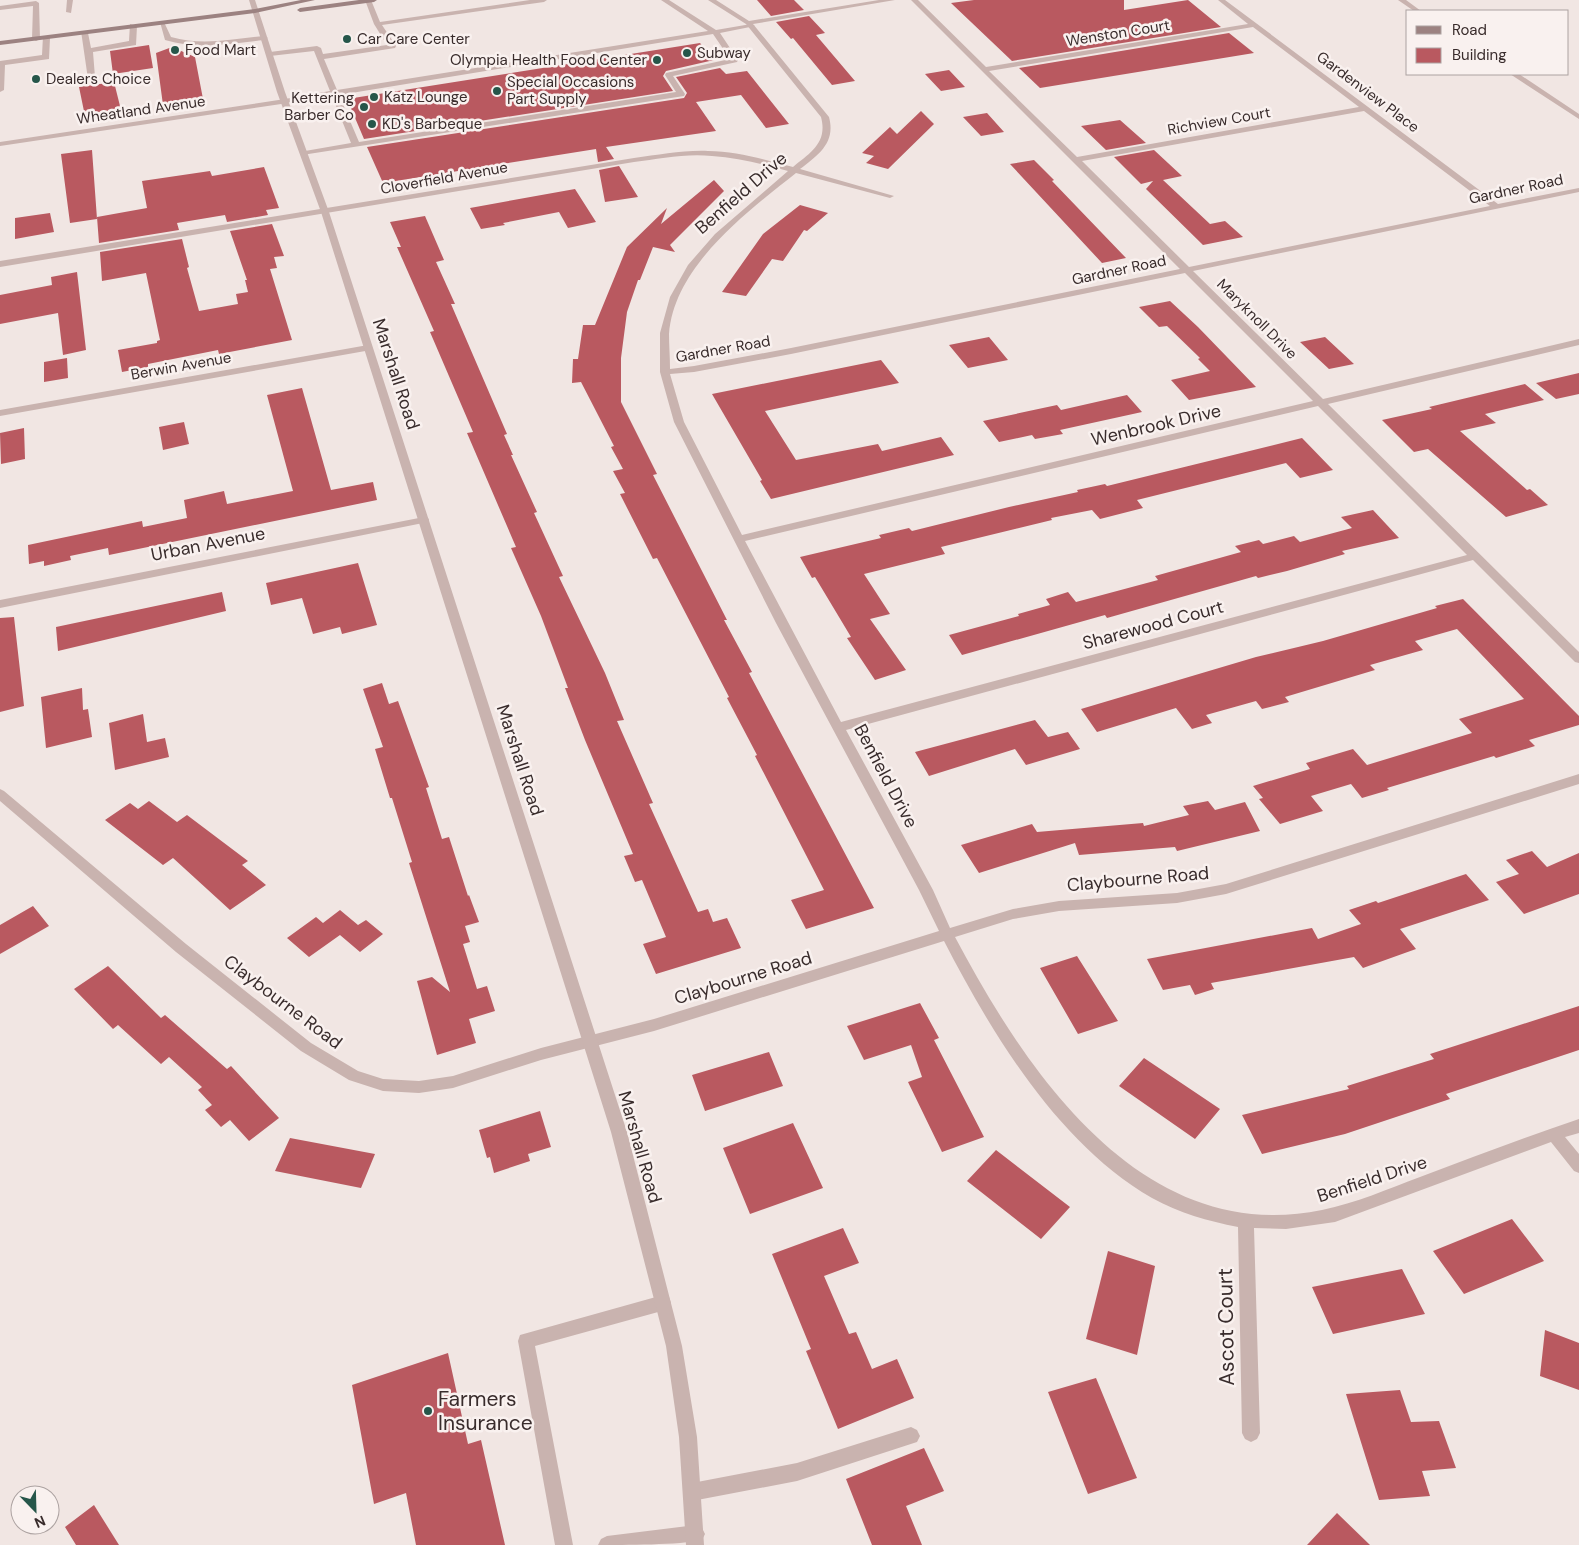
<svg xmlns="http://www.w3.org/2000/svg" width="1579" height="1545" viewBox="0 0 1579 1545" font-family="'DM Sans',sans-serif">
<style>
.building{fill:#b95960}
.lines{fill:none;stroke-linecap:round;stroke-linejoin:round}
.service{fill:#c9b3af;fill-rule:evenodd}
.minor{fill:#c9b3af;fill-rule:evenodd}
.tertiary{fill:#c9b3af;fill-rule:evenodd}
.secondary{fill:#9c8281;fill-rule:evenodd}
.poi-dot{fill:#26564a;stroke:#f9f1ef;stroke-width:2}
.labels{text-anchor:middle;stroke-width:5;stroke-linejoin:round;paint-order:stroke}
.far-street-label{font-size:15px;fill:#392c2c;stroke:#f9f1ef}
.far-poi-label{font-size:15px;fill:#392c2c;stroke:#f9f1ef;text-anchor:start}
.street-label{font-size:18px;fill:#392c2c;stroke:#f9f1ef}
.near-street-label{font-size:21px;fill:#392c2c;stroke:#f9f1ef}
.near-poi-label{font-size:21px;fill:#392c2c;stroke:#f9f1ef;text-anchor:start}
</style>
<rect width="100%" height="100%" fill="#f1e6e3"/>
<path class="building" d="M 757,0 L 794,0 L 804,10 L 771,16 Z
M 974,0 L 1124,0 L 1124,10 L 1188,0 L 1221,27 L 1012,61 L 951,3 Z
M 809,16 L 825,33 L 816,35 L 855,81 L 832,85 L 793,38 L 791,39 L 776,22 Z
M 1229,33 L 1254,53 L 1040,88 L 1019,68 Z
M 700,43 L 714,60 L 666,71 L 663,76 L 673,91 L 364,139 L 347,99 Z
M 149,45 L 153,68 L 113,74 L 110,51 Z
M 172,47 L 195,57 L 203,99 L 163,105 L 156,53 Z
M 720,68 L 726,74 L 747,71 L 789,124 L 766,128 L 741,95 L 696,102 L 716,131 L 606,147 L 614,159 L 598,162 L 596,149 L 383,183 L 367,147 L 684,98 L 687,93 L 676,77 Z
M 949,70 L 965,87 L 941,91 L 925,74 Z
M 114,82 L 121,110 L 85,116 L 79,87 Z
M 921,111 L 934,124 L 888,169 L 866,163 L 874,156 L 862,153 L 890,127 L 897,134 Z
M 987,113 L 1004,132 L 981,136 L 963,117 Z
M 1120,120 L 1146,143 L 1106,150 L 1081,126 Z
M 92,150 L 97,219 L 70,223 L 61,154 Z
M 1154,150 L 1182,176 L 1163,180 L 1210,224 L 1225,221 L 1243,237 L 1203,245 L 1146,189 L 1153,181 L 1141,184 L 1114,157 Z
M 1034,160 L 1054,180 L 1052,181 L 1126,258 L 1102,263 L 1010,164 Z
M 619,166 L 638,197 L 605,202 L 599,170 Z
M 264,167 L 279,208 L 266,210 L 268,215 L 227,222 L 225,215 L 177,223 L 179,230 L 99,243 L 97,217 L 147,208 L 142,181 L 210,171 L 212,176 Z
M 714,180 L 724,191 L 670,245 L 675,252 L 653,247 L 640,280 L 638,280 L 627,312 L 621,358 L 621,402 L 657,474 L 653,475 L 727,620 L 724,620 L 752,672 L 749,673 L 874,908 L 806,929 L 791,900 L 824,890 L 755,756 L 757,755 L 727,698 L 729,697 L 657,558 L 653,559 L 620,494 L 625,493 L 613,471 L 623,469 L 611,447 L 614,446 L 581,382 L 572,383 L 573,359 L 578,359 L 583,325 L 595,325 L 627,247 L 667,208 L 661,224 Z
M 575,189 L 596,222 L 568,228 L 559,212 L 503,223 L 505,225 L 481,229 L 470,208 Z
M 800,205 L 828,213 L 807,231 L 804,230 L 783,261 L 772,259 L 746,296 L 722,292 L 763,234 Z
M 50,213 L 54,232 L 15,239 L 15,218 Z
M 425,216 L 444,260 L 436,262 L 455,304 L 451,304 L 507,434 L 504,435 L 513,455 L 511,455 L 537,512 L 534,513 L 563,576 L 559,577 L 605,673 L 624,720 L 617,721 L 653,803 L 649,804 L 698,912 L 708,909 L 713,922 L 727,918 L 741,948 L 656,974 L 643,944 L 666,937 L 642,880 L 635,882 L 624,856 L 633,854 L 585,740 L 565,688 L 568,688 L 541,616 L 511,548 L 516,547 L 467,433 L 473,432 L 430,332 L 434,331 L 397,247 L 401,247 L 390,222 Z
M 272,224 L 284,256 L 274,257 L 277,268 L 270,269 L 292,340 L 219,354 L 218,350 L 148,364 L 148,367 L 122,372 L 118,350 L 157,343 L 157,341 L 160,340 L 146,273 L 102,281 L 100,252 L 182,239 L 189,267 L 187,268 L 199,311 L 238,304 L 236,294 L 248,292 L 245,280 L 247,280 L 230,231 Z
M 77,272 L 86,350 L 63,355 L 58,313 L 0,324 L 0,295 L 52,285 L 51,277 Z
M 1170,301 L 1198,327 L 1256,387 L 1189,400 L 1171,380 L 1210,371 L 1198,359 L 1200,358 L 1167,326 L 1159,327 L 1139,307 Z
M 989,337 L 1008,360 L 968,368 L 949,345 Z
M 1325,337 L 1354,364 L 1329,369 L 1300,342 Z
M 67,358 L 68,378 L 44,382 L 44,362 Z
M 881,360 L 899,383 L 765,411 L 796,460 L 878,444 L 882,451 L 941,437 L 954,455 L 771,499 L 760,481 L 762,480 L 712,394 Z
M 1579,373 L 1579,394 L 1556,399 L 1536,383 Z
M 1525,384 L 1544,400 L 1485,414 L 1496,423 L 1460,431 L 1527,490 L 1530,489 L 1548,505 L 1506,517 L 1428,449 L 1414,452 L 1382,420 L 1432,409 L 1429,407 Z
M 302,388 L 331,490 L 373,482 L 377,500 L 109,555 L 108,548 L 70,556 L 71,560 L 44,566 L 44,561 L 29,564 L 28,545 L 142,521 L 143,527 L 187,518 L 184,500 L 224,491 L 227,504 L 293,491 L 267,395 Z
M 1127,395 L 1142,412 L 1060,430 L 1063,434 L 1035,439 L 1032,435 L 999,442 L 983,421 L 1057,405 L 1061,410 Z
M 184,422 L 189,444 L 163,450 L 159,427 Z
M 24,428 L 25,459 L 1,464 L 0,433 Z
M 1302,438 L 1333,470 L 1300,478 L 1286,463 L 1137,500 L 1143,508 L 1100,519 L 1092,510 L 1051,518 L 1052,520 L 941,547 L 945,554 L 864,574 L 890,614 L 870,619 L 906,670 L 875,680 L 847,638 L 851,637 L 815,577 L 812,578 L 800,557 L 881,538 L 879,535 L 909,528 L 912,531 L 1009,507 L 1078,492 L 1077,490 L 1105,484 L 1107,486 Z
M 1373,510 L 1399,538 L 1342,551 L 1345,554 L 1287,571 L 1258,578 L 1256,576 L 1107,618 L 1105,615 L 962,655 L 949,635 L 1019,616 L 1018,614 L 1050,605 L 1046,599 L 1068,592 L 1076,602 L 1158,580 L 1155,576 L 1241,552 L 1235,546 L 1259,540 L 1263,544 L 1294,536 L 1300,542 L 1352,528 L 1341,517 Z
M 358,563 L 377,625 L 342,634 L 340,627 L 313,634 L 302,598 L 271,605 L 266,583 Z
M 222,592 L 226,611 L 58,651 L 56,627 Z
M 1463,599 L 1579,716 L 1579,725 L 1529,740 L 1535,746 L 1496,758 L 1494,756 L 1387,788 L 1389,790 L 1362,798 L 1351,784 L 1311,796 L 1323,811 L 1280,824 L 1259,799 L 1263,798 L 1253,786 L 1310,769 L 1306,763 L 1353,749 L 1367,765 L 1472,733 L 1459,719 L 1524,699 L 1457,629 L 1415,641 L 1423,650 L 1370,665 L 1375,670 L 1285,697 L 1289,702 L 1262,709 L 1256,701 L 1206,715 L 1212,723 L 1192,729 L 1176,708 L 1097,732 L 1081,709 L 1256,657 L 1323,641 L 1437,608 L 1435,606 Z
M 14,617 L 24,706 L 0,712 L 0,618 Z
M 382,683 L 389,704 L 398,701 L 429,787 L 426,788 L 442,839 L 449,837 L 468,896 L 469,895 L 479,922 L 465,926 L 470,942 L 463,944 L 477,989 L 487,986 L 495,1011 L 469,1019 L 476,1043 L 437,1055 L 417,981 L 432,977 L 450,992 L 409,863 L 412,862 L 392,798 L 390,798 L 375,749 L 383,747 L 363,689 Z
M 82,688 L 83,710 L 88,709 L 92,737 L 46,748 L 41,697 Z
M 143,714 L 147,742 L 165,738 L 169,757 L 115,770 L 109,723 Z
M 1035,720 L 1048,737 L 1068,732 L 1080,749 L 1026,765 L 1015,749 L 929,776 L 915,752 Z
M 149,801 L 177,822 L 187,815 L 248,861 L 242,865 L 266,885 L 230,910 L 173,858 L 163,865 L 105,820 L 130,803 L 138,809 Z
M 1208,801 L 1215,810 L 1245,802 L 1260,831 L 1177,851 L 1175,847 L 1079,855 L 1075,843 L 979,873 L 961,845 L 1032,824 L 1037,832 L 1143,823 L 1144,826 L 1189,815 L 1183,806 Z
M 1532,851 L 1547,867 L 1579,853 L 1579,894 L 1524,914 L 1496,882 L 1519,874 L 1506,860 Z
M 1466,874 L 1489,900 L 1400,929 L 1416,949 L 1363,968 L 1354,957 L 1211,983 L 1214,989 L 1195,995 L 1190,985 L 1163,990 L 1147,959 L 1312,928 L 1318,939 L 1361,924 L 1349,910 L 1376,901 L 1378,903 Z
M 33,906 L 49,926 L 0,954 L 0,925 Z
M 340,910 L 358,925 L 366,920 L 383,934 L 360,952 L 340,935 L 309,957 L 287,938 L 316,917 L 323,923 Z
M 1077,956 L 1118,1021 L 1078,1034 L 1040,968 Z
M 108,966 L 161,1018 L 165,1015 L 227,1069 L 231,1066 L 279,1118 L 249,1141 L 230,1120 L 221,1127 L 205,1110 L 212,1105 L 198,1090 L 202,1087 L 169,1057 L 161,1064 L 118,1025 L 113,1029 L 74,989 Z
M 920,1003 L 939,1038 L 934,1040 L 984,1137 L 942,1152 L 908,1082 L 922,1077 L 911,1045 L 864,1060 L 847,1026 Z
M 1579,1006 L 1579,1050 L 1446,1094 L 1450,1099 L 1345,1134 L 1262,1154 L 1242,1115 L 1349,1089 L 1347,1086 L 1434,1059 L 1430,1054 Z
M 769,1052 L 783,1086 L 705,1111 L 692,1075 Z
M 1144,1058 L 1220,1109 L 1195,1139 L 1119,1086 Z
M 540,1111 L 551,1147 L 528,1154 L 530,1161 L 494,1173 L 490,1157 L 487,1158 L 479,1130 Z
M 793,1123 L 823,1188 L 750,1214 L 723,1148 Z
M 290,1138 L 375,1154 L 361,1188 L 275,1171 Z
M 996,1150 L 1070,1207 L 1041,1239 L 967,1181 Z
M 1512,1219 L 1544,1261 L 1464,1294 L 1433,1251 Z
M 843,1228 L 859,1263 L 824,1276 L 849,1334 L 856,1332 L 872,1369 L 897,1359 L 914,1398 L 838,1429 L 806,1351 L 811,1349 L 772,1254 Z
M 1108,1251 L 1155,1266 L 1137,1355 L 1086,1339 Z
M 1402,1269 L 1425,1314 L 1333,1334 L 1312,1287 Z
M 1545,1330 L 1579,1343 L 1579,1390 L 1540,1376 Z
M 448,1353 L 468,1444 L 481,1440 L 505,1545 L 416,1545 L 406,1493 L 374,1504 L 352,1385 Z
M 1096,1378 L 1137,1478 L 1088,1494 L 1048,1392 Z
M 1400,1390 L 1411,1422 L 1439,1421 L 1456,1468 L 1422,1471 L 1430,1496 L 1379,1500 L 1346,1394 Z
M 924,1448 L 944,1491 L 906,1506 L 922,1545 L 872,1545 L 846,1479 Z
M 94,1505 L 119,1545 L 76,1545 L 65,1527 Z
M 1337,1513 L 1370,1545 L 1307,1545 Z"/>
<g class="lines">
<path class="service" d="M 67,0 L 73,0 L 71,13 L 66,12 Z
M 365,0 L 371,0 L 380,22 L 530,0 L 547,0 L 544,2 L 382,25 L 396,46 L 395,48 L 324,59 L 337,90 L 708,31 L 661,0 L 669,0 L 716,30 L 751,24 L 755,26 L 720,33 L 738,60 L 737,62 L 673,76 L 685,94 L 684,96 L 302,155 L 301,153 L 305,151 L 351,143 L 332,96 L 285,103 L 281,101 L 285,99 L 330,91 L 314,51 L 270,56 L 266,54 L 270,52 L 317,46 L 321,48 L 323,54 L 387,45 L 374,24 ZM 713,34 L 730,59 L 666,73 L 665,75 L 676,92 L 359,142 L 339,95 Z
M 36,1 L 39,3 L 40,39 L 36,41 L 32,39 L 33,6 L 0,10 L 0,6 Z
M 160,22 L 164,22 L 171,37 C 202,46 233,39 264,36 L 268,38 L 264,40 C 230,44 198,50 165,40 Z
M 130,24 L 137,26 L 136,45 L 93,52 L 95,77 L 88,79 L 81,31 L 88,33 L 91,48 L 129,41 Z
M 43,36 L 50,38 L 49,59 L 5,65 L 4,90 L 0,92 L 0,61 L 42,55 Z
M 663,1295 L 669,1297 L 671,1303 L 669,1309 L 535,1346 L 573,1545 L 555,1545 L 518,1341 L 520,1335 Z
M 911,1427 L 917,1430 L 920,1436 L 917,1442 L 797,1481 L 692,1501 L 686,1498 L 683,1492 L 686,1486 L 692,1483 L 797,1463 Z
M 696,1525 L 702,1528 L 705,1534 L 702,1540 C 680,1545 624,1545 598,1545 L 601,1539 L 607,1536 Z"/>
<path class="minor" d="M 708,0 L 716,0 L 749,21 L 879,0 L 895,0 L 753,24 L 829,117 C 836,143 818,155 800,169 L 894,196 L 890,198 L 796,173 C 747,212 674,266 669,334 C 669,345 670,357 670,369 L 694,366 L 791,348 L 1180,269 L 911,0 L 918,0 L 986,67 L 1248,24 L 1218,0 L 1225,0 L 1498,204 L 1579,188 L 1579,192 L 1193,271 L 1323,399 L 1579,339 L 1579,345 L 1328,404 L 1579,652 L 1579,663 L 1575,662 L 1473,560 L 846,730 L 933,890 L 950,928 L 1013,909 L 1059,901 L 1177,893 L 1226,884 L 1579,774 L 1579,784 L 1226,894 L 1177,903 L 1059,911 L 1013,919 L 955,937 C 1027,1073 1143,1247 1322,1210 C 1356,1203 1388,1189 1420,1177 C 1473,1157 1526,1137 1579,1119 L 1579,1133 L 1565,1137 L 1579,1154 L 1579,1173 L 1574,1171 L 1551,1142 L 1335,1222 L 1286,1229 L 1254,1228 L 1260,1433 L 1257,1439 L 1251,1442 L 1245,1439 L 1242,1433 L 1238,1227 C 1208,1221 1179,1213 1152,1198 C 1058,1144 992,1034 944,941 L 654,1031 L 541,1060 L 453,1088 L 419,1093 L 383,1091 L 349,1080 L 301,1051 L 176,952 L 0,801 L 0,789 L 4,791 L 186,944 L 311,1043 L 358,1071 L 383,1079 L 419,1081 L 453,1076 L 541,1048 L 654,1019 L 939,931 L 919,890 L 776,623 L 674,422 L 660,372 L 660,333 L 670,297 L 688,265 L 715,234 L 788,171 C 763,164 738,158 712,156 C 686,153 659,159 634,162 L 0,267 L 0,261 L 634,158 C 659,155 683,150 708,151 C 737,151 765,160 793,167 C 810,153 828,143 821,117 L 746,24 ZM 1253,27 L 1359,107 L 1077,157 L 989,71 ZM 1364,111 L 1490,206 L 1189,267 L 1082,161 ZM 1185,273 L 1313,401 L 742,535 L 684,422 L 670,374 L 694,372 L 791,354 ZM 1318,406 L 1467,555 L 841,722 L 745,541 Z
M 1398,0 L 1406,0 L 1421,11 L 1414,11 Z
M 1510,74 L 1519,74 L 1579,114 L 1579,119 Z
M 285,99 L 289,101 L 288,103 L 0,146 L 0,142 Z
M 368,345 L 371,346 L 371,350 L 0,416 L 0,410 Z
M 424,517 L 428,518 L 429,520 L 428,522 L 0,608 L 0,600 Z"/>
<path class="tertiary" d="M 249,0 L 255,0 L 285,92 L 329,212 L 627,1132 L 682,1346 L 697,1437 L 704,1545 L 686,1545 L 679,1437 L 666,1346 L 611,1132 L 321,212 L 277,92 Z"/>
<path class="secondary" d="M 301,0 L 315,0 L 255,13 L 0,45 L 0,41 L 255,9 Z
M 359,0 L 377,0 L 374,2 L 300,12 L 297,10 L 300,8 Z"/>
</g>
<g class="poi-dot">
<circle cx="347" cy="39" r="5"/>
<circle cx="175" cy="50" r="5"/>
<circle cx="687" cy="53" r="5"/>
<circle cx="657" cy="60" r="5"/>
<circle cx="36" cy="79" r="5"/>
<circle cx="497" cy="91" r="5"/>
<circle cx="374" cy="97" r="5"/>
<circle cx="364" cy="107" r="5"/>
<circle cx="372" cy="124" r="5"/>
<circle cx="428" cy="1411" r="5"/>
</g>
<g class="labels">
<g class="far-street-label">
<text transform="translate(1118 33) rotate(-9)" y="5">Wenston Court</text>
<text transform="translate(1368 92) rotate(37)" y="5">Gardenview Place</text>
<text transform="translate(141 110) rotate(-8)" y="5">Wheatland Avenue</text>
<text transform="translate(1219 121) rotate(-10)" y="5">Richview Court</text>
<text transform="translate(444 178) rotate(-10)" y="5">Cloverfield Avenue</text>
<text transform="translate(1516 189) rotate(-12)" y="5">Gardner Road</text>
<text transform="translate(1119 270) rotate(-12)" y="5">Gardner Road</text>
<text transform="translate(1257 319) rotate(45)" y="5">Maryknoll Drive</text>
<text transform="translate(723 349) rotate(-10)" y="5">Gardner Road</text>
<text transform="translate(181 366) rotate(-10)" y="5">Berwin Avenue</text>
</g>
<g class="far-poi-label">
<text x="357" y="44">Car Care Center</text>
<text x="185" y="55">Food Mart</text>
<text x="697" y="58">Subway</text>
<text x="647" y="65" text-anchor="end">Olympia Health Food Center</text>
<text x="46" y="84">Dealers Choice</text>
<text x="507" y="87">Special Occasions<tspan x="507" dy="17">Part Supply</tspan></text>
<text x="384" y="102">Katz Lounge</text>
<text x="354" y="103" text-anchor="end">Kettering<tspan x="354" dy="17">Barber Co</tspan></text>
<text x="382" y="129">KD's Barbeque</text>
</g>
<g class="street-label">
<text transform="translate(741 193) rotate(-41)" y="6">Benfield Drive</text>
<text transform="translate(396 374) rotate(72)" y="6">Marshall Road</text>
<text transform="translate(1156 425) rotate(-13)" y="6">Wenbrook Drive</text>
<text transform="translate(208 544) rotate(-11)" y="6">Urban Avenue</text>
<text transform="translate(1153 625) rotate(-15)" y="6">Sharewood Court</text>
<text transform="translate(520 760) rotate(72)" y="6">Marshall Road</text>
<text transform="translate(886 776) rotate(62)" y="6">Benfield Drive</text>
<text transform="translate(1138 879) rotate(-5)" y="6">Claybourne Road</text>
<text transform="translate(743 978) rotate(-17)" y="6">Claybourne Road</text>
<text transform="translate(283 1002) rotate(37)" y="6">Claybourne Road</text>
<text transform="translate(640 1147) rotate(74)" y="6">Marshall Road</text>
<text transform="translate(1372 1179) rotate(-18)" y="6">Benfield Drive</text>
</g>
<g class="near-street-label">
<text transform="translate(1226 1327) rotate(-91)" y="7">Ascot Court</text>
</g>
<g class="near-poi-label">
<text x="438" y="1406">Farmers<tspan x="438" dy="24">Insurance</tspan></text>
</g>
</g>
<rect x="1406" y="10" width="162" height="65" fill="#f9f1ef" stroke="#aca2a1"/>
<rect x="1416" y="26" width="25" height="8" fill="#9c8281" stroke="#aca2a1"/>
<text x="1452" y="35" font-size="15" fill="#392c2c">Road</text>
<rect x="1416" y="48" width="25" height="15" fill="#b95960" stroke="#aca2a1"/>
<text x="1452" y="60" font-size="15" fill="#392c2c">Building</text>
<g transform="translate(35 1510) rotate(157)"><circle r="24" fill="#f9f1ef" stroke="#aca2a1"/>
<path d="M0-4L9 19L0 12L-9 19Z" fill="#26564a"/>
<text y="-8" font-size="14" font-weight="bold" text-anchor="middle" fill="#392c2c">N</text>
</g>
</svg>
